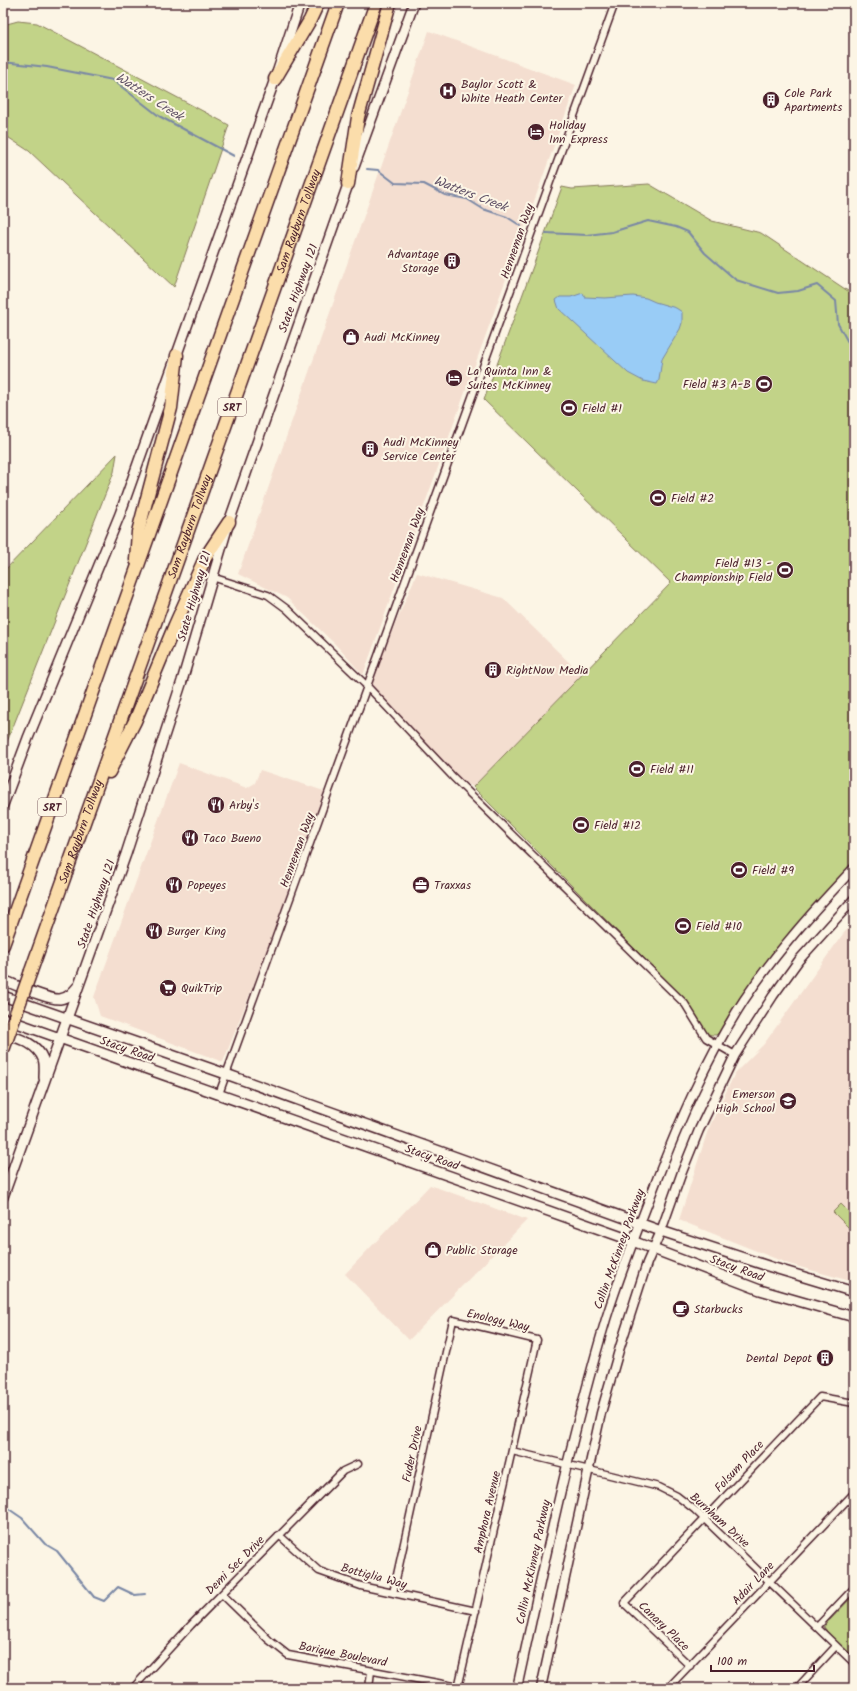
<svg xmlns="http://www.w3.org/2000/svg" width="857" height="1691" viewBox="0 0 857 1691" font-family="Kalam,sans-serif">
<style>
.built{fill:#f4ded0}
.green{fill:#c2d388;stroke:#86795a}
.water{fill:#99ccf6;stroke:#7987a5}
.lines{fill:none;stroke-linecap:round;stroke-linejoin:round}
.stream{stroke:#7987a5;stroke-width:2}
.minor-casing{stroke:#4a1f2b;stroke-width:9}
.tertiary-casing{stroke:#4a1f2b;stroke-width:11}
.secondary-casing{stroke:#4a1f2b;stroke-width:12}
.motorway-casing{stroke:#4a1f2b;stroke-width:15}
.minor{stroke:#fcf5e5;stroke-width:6}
.tertiary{stroke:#fcf5e5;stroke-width:8}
.secondary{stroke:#fcf5e5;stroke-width:9}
.motorway{stroke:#fbddab;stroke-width:12}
.motorway-bridge-casing{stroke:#4a1f2b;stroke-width:15;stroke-linecap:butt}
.motorway-bridge{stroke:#fbddab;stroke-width:12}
.labels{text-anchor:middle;stroke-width:4;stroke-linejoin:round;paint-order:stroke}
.shield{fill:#fcf5e5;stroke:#7f5f63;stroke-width:1}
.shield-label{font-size:11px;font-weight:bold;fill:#4a1f2b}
.poi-label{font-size:12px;fill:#4a1f2b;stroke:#fcf5e5;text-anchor:start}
.street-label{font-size:12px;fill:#4a1f2b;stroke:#fcf5e5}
.water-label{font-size:13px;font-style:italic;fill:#625368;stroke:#fcf5e5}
</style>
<rect width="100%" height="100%" fill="#fcf5e5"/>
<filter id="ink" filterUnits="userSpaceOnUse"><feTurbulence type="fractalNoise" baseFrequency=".025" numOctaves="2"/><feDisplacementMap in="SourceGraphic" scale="8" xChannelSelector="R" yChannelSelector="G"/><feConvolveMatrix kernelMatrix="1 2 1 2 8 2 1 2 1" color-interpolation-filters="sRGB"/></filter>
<g filter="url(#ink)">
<path class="built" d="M 429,31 L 576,85 L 363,675 L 337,646 L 287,598 L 238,574 Z
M 417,573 L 503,598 L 582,675 L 473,787 L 447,771 L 368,687 Z
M 179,763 L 247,788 L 255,783 L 260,770 L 324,791 L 264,958 L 223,1062 L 100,1016 L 94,997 Z
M 854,922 L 854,1282 L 789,1264 L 679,1220 L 708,1130 L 735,1073 L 764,1044 L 843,934 Z
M 430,1185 L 527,1220 L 409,1340 L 345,1274 Z"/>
<path class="green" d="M 18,21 L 37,23 L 229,125 L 174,287 L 29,151 L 3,134 L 3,25 Z
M 649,184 L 712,221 L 761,233 L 854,295 L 854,863 C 805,913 753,969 720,1031 L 716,1035 C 713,1035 709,1035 707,1033 C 704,1032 692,1008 688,1002 L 473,787 L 671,583 L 484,400 L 562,187 L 572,189 Z
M 117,454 L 114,472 L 3,752 L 3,572 Z
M 841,1204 L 854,1217 L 854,1225 L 850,1229 L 833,1212 Z
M 850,1599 L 854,1604 L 854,1657 L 829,1634 L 824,1627 L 828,1620 L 830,1620 Z"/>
<path class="water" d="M 583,293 L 585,297 L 605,298 L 633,296 L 646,298 L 655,302 L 676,308 L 682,312 L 682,323 L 680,329 L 662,359 L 659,380 L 657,384 L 643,381 L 628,373 L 559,309 L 556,300 L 560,297 L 571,297 Z"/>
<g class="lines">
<path class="stream" d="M 3,62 L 47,67 L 113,80 L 159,116 L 234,156
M 367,169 L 378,170 L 395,183 L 424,184 L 445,195 L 467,199 L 483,209 L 507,217 L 521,226
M 546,233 L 587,235 L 612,232 L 648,221 L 676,227 L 688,232 L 705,253 L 736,280 L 778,293 L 798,291 L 817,285 L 836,301 L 838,324 L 849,344 L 854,346
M 3,1505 L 22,1518 L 45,1544 L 57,1551 L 94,1597 L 104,1601 L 118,1587 L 135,1595 L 145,1594"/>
<defs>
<path id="minor" d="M 212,577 L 268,595 L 287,609 L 368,687 L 453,777 L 685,1004 L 706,1038 L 735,1055
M 219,1094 L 615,3
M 512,1451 L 659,1487 L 677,1496 L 695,1510 L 854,1663
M 279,1535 L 319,1571 L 361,1586 L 476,1611
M 393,1593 L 453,1320 L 537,1340 L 458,1688
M 222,1594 L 269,1640 L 288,1655 L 459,1687
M 817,1627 L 854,1588
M 690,1666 L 624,1603 L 820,1397 L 854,1403
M 133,1688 L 191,1625 L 343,1471 L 358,1464
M 369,1688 L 371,1671
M 668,1688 L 854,1493
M 797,1688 L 836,1646"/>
<path id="tertiary" d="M 517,1688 C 544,1564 570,1440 606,1319 C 620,1274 637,1231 654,1187 C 679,1122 706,1059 744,1000 C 776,952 814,910 854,868
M 541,1688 L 601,1413 L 620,1347 L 647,1263 L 661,1231 L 682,1172 L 699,1130 L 735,1055 L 773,996 L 799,960 L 854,899"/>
<path id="secondary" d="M 354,167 L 414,3
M 3,805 L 28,738 L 120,514 L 275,79 L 300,3
M 3,980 C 16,985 48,1000 60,999 C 68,998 73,992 78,986
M 3,996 L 226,1074 L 661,1231 L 771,1267 L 854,1292
M 3,1018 L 622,1237 L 760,1290 L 854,1317
M 3,1033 C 18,1038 37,1043 43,1059 C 45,1064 44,1073 44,1078
M 416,1164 L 423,1145
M 3,1197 L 126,854 L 182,681 L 229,522 L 350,179"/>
<g id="motorway">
<path d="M 275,79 L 310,20 L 318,3"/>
<path d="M 348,184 L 358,117 L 390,3"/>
<path d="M 136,560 L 138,532 L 171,408 L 177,355"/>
<path d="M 109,772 L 135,721 L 175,625 L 205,558 L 229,522"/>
<path d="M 3,945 L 338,3"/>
<path id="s1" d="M 31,971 L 376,3"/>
</g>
</defs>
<use href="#minor" class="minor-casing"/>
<use href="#tertiary" class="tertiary-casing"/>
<use href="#secondary" class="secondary-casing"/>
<use href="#motorway" class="motorway-casing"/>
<use href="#minor" class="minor"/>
<use href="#tertiary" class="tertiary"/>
<use href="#secondary" class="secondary"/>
<use href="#motorway" class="motorway"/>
<defs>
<path id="motorway-bridge" d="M 3,1050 L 31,971"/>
</defs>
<use href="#motorway-bridge" class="motorway-bridge-casing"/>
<use href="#motorway-bridge" class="motorway-bridge"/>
</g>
</g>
<defs>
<symbol id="hospital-disc" viewBox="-11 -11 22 22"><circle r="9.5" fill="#4a1f2b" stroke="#fcf5e5"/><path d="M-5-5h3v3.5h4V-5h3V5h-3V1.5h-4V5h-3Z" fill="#fff"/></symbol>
<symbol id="building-disc" viewBox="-11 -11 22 22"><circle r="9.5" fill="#4a1f2b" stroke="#fcf5e5"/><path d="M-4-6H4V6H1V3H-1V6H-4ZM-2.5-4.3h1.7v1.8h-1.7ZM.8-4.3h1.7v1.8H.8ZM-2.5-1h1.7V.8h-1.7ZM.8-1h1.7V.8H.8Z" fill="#fff"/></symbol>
<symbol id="hotel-disc" viewBox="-11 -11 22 22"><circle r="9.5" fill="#4a1f2b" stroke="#fcf5e5"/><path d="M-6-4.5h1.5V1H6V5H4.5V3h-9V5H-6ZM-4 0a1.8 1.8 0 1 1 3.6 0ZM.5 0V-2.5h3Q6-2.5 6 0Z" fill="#fff"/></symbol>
<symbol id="shop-disc" viewBox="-11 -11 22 22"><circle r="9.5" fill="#4a1f2b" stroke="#fcf5e5"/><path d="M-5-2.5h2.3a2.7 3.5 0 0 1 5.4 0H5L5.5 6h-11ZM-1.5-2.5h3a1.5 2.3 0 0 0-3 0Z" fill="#fff"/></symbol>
<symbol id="stadium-disc" viewBox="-11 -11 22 22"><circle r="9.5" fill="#4a1f2b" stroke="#fcf5e5"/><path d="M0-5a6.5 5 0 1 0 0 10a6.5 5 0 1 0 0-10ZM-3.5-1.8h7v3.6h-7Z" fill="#fff"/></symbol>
<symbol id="restaurant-disc" viewBox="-11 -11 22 22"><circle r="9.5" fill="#4a1f2b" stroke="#fcf5e5"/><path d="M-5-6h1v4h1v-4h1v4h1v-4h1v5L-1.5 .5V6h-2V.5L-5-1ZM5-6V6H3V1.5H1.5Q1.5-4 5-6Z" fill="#fff"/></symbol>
<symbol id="office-disc" viewBox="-11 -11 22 22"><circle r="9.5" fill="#4a1f2b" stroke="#fcf5e5"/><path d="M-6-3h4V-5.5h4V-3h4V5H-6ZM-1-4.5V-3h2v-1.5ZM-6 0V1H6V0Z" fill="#fff"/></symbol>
<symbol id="supermarket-disc" viewBox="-11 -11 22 22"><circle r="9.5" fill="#4a1f2b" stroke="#fcf5e5"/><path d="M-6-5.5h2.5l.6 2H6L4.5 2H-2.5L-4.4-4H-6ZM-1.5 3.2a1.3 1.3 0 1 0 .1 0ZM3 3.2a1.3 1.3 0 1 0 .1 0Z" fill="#fff"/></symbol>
<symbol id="school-disc" viewBox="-11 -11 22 22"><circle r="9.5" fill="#4a1f2b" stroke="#fcf5e5"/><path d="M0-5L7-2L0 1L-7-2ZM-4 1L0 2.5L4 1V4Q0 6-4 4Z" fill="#fff"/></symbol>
<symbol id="cafe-disc" viewBox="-11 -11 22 22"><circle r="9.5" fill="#4a1f2b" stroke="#fcf5e5"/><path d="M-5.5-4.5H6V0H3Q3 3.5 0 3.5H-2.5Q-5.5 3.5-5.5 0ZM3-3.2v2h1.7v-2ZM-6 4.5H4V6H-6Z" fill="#fff"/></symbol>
</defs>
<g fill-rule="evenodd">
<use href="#hospital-disc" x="438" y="81" width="20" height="20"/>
<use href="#building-disc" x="761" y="90" width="20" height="20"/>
<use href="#hotel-disc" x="526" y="122" width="20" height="20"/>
<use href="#building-disc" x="442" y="251" width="20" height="20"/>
<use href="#shop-disc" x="341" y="327" width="20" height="20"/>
<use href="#hotel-disc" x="444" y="368" width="20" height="20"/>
<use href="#stadium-disc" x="754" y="374" width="20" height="20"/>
<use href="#stadium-disc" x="559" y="398" width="20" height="20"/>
<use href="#building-disc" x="360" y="439" width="20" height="20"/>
<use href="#stadium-disc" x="648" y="488" width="20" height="20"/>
<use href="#stadium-disc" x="775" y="560" width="20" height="20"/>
<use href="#building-disc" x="483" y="660" width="20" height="20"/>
<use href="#stadium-disc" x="627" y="759" width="20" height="20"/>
<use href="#restaurant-disc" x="206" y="795" width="20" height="20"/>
<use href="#stadium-disc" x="571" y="815" width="20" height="20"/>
<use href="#restaurant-disc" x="180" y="828" width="20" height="20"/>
<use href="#stadium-disc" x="729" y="860" width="20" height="20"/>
<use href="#restaurant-disc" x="164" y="875" width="20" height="20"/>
<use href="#office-disc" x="411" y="875" width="20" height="20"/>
<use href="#stadium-disc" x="673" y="916" width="20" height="20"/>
<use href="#restaurant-disc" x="144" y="921" width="20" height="20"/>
<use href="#supermarket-disc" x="158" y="978" width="20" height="20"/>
<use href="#school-disc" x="778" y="1091" width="20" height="20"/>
<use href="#shop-disc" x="423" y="1240" width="20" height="20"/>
<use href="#cafe-disc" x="671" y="1299" width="20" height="20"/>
<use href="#building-disc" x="815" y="1348" width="20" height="20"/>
</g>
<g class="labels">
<g class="shield">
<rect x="218" y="398" width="28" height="18" rx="3"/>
<rect x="38" y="798" width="28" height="18" rx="3"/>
</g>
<g class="shield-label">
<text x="232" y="411">SRT</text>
<text x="52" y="811">SRT</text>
</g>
<g class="poi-label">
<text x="461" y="88">Baylor Scott &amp;<tspan x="461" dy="14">White Heath Center</tspan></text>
<text x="784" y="97">Cole Park<tspan x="784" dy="14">Apartments</tspan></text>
<text x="549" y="129">Holiday<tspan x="549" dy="14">Inn Express</tspan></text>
<text x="439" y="258" text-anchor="end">Advantage<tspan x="439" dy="14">Storage</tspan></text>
<text x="364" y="341">Audi McKinney</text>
<text x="467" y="375">La Quinta Inn &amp;<tspan x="467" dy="14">Suites McKinney</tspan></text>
<text x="751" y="388" text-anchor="end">Field #3 A-B</text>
<text x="582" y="412">Field #1</text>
<text x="383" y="446">Audi McKinney<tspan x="383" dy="14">Service Center</tspan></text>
<text x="671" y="502">Field #2</text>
<text x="772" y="567" text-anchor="end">Field #13 -<tspan x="772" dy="14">Championship Field</tspan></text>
<text x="506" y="674">RightNow Media</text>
<text x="650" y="773">Field #11</text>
<text x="229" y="809">Arby's</text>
<text x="594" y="829">Field #12</text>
<text x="203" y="842">Taco Bueno</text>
<text x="752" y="874">Field #9</text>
<text x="187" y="889">Popeyes</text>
<text x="434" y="889">Traxxas</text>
<text x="696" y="930">Field #10</text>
<text x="167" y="935">Burger King</text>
<text x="181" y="992">QuikTrip</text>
<text x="775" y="1098" text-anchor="end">Emerson<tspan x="775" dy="14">High School</tspan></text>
<text x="446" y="1254">Public Storage</text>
<text x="694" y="1313">Starbucks</text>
<text x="812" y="1362" text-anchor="end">Dental Depot</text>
</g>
<g class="street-label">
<text dy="4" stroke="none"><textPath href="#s1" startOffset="796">Sam Rayburn Tollway</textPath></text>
<text transform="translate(517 241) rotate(-71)" y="4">Henneman Way</text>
<text transform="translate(298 288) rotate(-70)" y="4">State Highway 121</text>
<text dy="4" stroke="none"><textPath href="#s1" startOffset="472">Sam Rayburn Tollway</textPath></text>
<text transform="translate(407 545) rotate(-70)" y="4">Henneman Way</text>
<text transform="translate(194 596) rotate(-74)" y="4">State Highway 121</text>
<text dy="4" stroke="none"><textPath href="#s1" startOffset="148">Sam Rayburn Tollway</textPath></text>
<text transform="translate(297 850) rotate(-70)" y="4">Henneman Way</text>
<text transform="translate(96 904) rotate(-71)" y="4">State Highway 121</text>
<text transform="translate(127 1049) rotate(19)" y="4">Stacy Road</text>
<text transform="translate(432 1157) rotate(19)" y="4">Stacy Road</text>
<text transform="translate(619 1249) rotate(-70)" y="4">Collin McKinney Parkway</text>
<text transform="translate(737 1268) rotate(20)" y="4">Stacy Road</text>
<text transform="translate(498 1320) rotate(13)" y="4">Enology Way</text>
<text transform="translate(412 1454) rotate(-78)" y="4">Fuder Drive</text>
<text transform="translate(739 1466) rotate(-47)" y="4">Folsum Place</text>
<text transform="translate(487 1512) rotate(-77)" y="4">Amphora Avenue</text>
<text transform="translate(720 1520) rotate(42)" y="4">Burnham Drive</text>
<text transform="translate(533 1562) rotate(-78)" y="4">Collin McKinney Parkway</text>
<text transform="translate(235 1565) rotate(-45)" y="4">Demi Sec Drive</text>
<text transform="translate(374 1576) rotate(15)" y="4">Bottiglia Way</text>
<text transform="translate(753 1583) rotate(-46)" y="4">Adair Lane</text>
<text transform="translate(664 1626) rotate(44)" y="4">Canary Place</text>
<text transform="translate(343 1654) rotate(11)" y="4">Barique Boulevard</text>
</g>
<g class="water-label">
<text transform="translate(150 96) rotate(33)" y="5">Watters Creek</text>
<text transform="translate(471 193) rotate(21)" y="5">Watters Creek</text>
</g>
</g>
<rect width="857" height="1691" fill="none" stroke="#fcf5e5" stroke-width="16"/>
<rect x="8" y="8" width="841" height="1675" fill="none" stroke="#4a1f2b" stroke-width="1.5" filter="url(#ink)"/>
<path d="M711 1665v6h103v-6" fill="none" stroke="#4a1f2b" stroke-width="2"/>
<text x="717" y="1665" font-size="12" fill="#4a1f2b" stroke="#fcf5e5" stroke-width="3" paint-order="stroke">100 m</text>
</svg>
